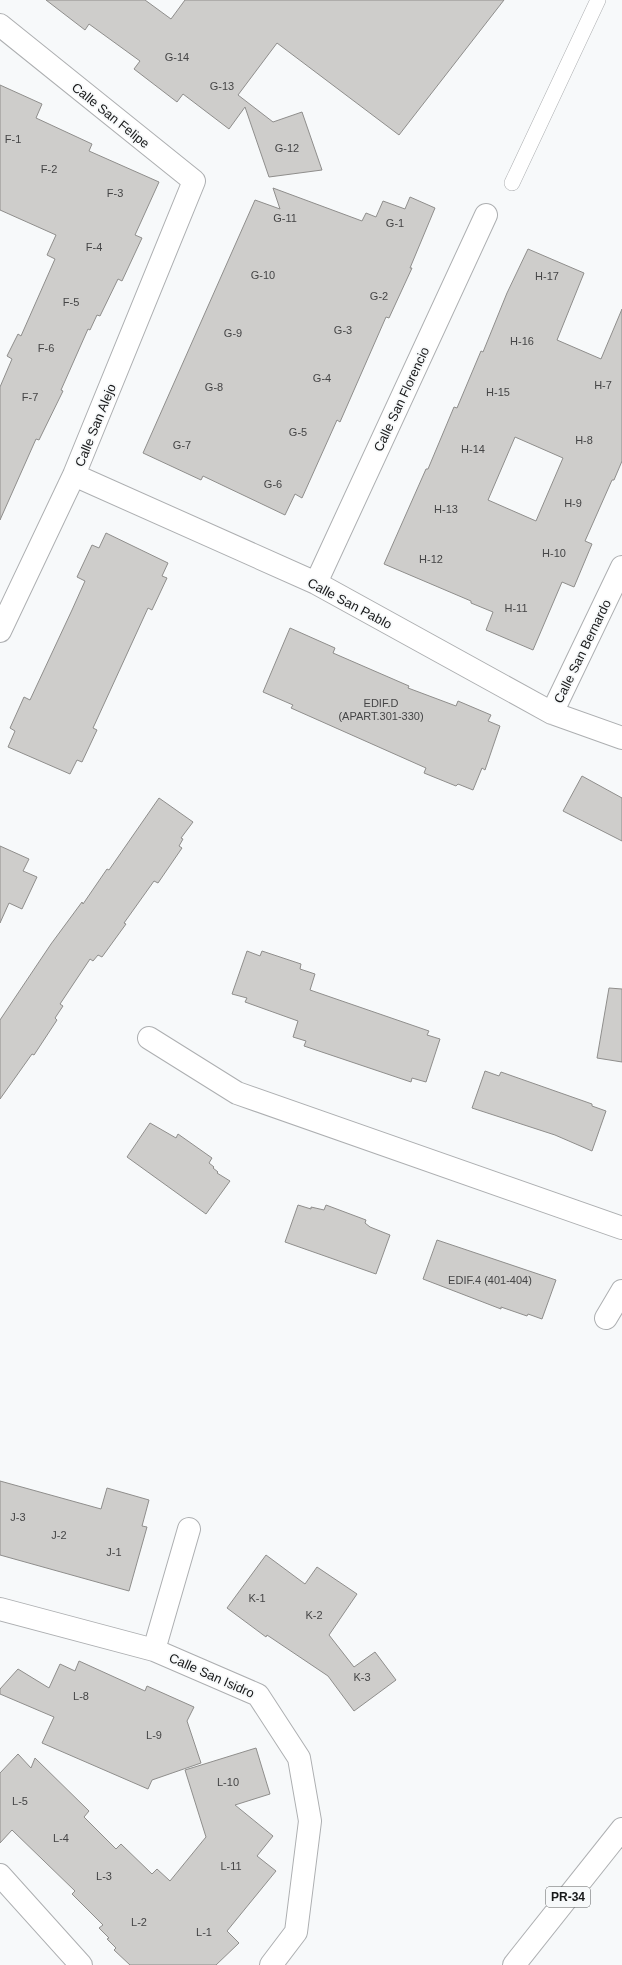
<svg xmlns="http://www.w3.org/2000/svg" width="622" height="1965" viewBox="0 0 622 1965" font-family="Helvetica,sans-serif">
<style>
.building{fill:#cecdcb;stroke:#8f8e8c;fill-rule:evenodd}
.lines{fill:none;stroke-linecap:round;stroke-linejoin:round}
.service-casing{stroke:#adafb1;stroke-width:16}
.minor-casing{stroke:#adafb1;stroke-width:24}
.primary-casing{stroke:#adafb1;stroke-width:24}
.service{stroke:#fff;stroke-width:15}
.minor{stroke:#fff;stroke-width:22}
.primary{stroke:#fff;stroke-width:22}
.labels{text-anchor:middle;stroke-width:3.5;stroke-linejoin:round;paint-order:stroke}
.number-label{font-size:11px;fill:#454546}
.shield{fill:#f7f9fa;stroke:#5a5c5c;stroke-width:1}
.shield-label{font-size:12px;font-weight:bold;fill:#171819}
.street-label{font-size:13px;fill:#171819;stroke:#f7f9fa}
</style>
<rect width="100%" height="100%" fill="#f7f9fa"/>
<path class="building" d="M 46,0 L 145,0 L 171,19 L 185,0 L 504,0 L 399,135 L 277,43 L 238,95 L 273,122 L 302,112 L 322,170 L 269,177 L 245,107 L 229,129 L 183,94 L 177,102 L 134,69 L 140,61 L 89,24 L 85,30 Z
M 0,85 L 42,104 L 36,118 L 92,144 L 89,151 L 159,182 L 135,235 L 142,238 L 122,281 L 118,279 L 100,316 L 97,315 L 90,330 L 88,329 L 61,390 L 63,391 L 39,440 L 36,439 L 0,520 L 0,387 L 12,359 L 7,356 L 18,334 L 21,336 L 55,259 L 47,255 L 56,235 L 0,210 Z
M 273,188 L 362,221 L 366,213 L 376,217 L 383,201 L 405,209 L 410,197 L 435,208 L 410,268 L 412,268 L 389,318 L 386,317 L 340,422 L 337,420 L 302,498 L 295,494 L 285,515 L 203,476 L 201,480 L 143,453 L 255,200 L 280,209 Z
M 528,249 L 584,273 L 557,340 L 601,359 L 622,309 L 622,461 L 614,480 L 612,480 L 585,541 L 592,544 L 574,587 L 562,582 L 533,650 L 486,630 L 493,612 L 471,603 L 471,601 L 384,564 L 426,469 L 428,469 L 454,407 L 457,408 L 481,351 L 483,352 L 507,293 ZM 515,437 L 563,458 L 536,521 L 488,500 Z
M 106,533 L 168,563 L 162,576 L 167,578 L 152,610 L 148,608 L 93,728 L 97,730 L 82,762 L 77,760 L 70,774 L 8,747 L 15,731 L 10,728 L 24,697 L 30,700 L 72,610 L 85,581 L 77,577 L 92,545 L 99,548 Z
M 290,628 L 335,648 L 333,653 L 409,686 L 408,688 L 456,706 L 458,701 L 491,715 L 488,721 L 500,726 L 485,770 L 482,768 L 473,790 L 458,784 L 456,786 L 424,773 L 426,768 L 291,708 L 293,705 L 263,692 Z
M 582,776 L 622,798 L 622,841 L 563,811 Z
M 159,798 L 193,822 L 181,838 L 183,839 L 179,846 L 182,848 L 158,883 L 154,881 L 124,923 L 126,924 L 102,957 L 98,955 L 93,961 L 90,959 L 60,1004 L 63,1006 L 55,1018 L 57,1020 L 34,1055 L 32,1054 L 0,1099 L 0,1020 L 51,944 L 82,902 L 83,904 L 107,869 L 109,870 Z
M 0,846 L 29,859 L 23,871 L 37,877 L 22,909 L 9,903 L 0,923 Z
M 247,951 L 260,956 L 262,951 L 301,964 L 300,969 L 315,974 L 310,990 L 429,1031 L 427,1035 L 440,1039 L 426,1082 L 412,1078 L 411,1082 L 304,1046 L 306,1041 L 293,1037 L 298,1021 L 245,1002 L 247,998 L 232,994 Z
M 609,988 L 622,989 L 622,1062 L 597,1058 Z
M 485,1071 L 499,1076 L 501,1072 L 592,1104 L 592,1106 L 606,1111 L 592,1151 L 555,1135 L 472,1108 Z
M 150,1123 L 176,1138 L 178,1134 L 212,1158 L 209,1163 L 214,1167 L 213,1168 L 218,1172 L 217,1173 L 230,1181 L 206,1214 L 127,1157 Z
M 298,1205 L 311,1209 L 311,1207 L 324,1210 L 326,1205 L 366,1220 L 365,1223 L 370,1227 L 390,1235 L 376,1274 L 285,1242 Z
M 437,1240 L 556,1280 L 542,1319 L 528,1314 L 527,1316 L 501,1307 L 501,1309 L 423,1279 Z
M 0,1481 L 101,1509 L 107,1488 L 149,1500 L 142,1526 L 147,1527 L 129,1591 L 0,1555 Z
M 266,1555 L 305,1584 L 317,1567 L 357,1594 L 329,1635 L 354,1667 L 375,1652 L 396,1680 L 354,1711 L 328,1676 L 267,1635 L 266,1637 L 227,1608 Z
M 79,1661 L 145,1691 L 147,1686 L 194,1707 L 187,1721 L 201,1763 L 152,1780 L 148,1789 L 42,1743 L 54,1717 L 0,1694 L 0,1689 L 18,1669 L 49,1688 L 60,1664 L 75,1671 Z
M 256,1748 L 270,1794 L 235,1805 L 273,1836 L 257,1856 L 276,1871 L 227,1931 L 239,1943 L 216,1965 L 130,1965 L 114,1950 L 116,1948 L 107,1939 L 109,1938 L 99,1928 L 103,1925 L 72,1894 L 75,1891 L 12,1830 L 0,1843 L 0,1773 L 18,1754 L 31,1768 L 35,1758 L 89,1811 L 84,1817 L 116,1849 L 121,1844 L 152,1874 L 157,1869 L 170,1881 L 206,1837 L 185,1770 Z"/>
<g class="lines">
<defs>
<path id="service" d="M 512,183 L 598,0"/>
<path id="minor" d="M 0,25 L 194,181 L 74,475 L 0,631
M 74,475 L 316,583 L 552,713 L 622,738
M 316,583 L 486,215
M 552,713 L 622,567
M 149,1038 L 237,1093 L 622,1228
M 606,1318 L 622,1291
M 0,1609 L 154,1650 L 258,1695 L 299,1758 L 310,1821 L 296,1932 L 271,1965
M 154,1650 L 189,1529
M 0,1875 L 81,1965"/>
<path id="primary" d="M 514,1965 L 622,1829"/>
</defs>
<use href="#service" class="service-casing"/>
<use href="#minor" class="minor-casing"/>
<use href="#primary" class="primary-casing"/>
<use href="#service" class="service"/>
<use href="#minor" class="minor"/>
<use href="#primary" class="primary"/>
</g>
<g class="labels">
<g class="number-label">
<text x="177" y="61">G-14</text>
<text x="222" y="90">G-13</text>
<text x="13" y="143">F-1</text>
<text x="287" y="152">G-12</text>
<text x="49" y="173">F-2</text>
<text x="115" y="197">F-3</text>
<text x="285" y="222">G-11</text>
<text x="395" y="227">G-1</text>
<text x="94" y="251">F-4</text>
<text x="263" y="279">G-10</text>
<text x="547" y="280">H-17</text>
<text x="379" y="300">G-2</text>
<text x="71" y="306">F-5</text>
<text x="343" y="334">G-3</text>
<text x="233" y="337">G-9</text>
<text x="522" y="345">H-16</text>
<text x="46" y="352">F-6</text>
<text x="322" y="382">G-4</text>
<text x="603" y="389">H-7</text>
<text x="214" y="391">G-8</text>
<text x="498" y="396">H-15</text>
<text x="30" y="401">F-7</text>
<text x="298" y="436">G-5</text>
<text x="584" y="444">H-8</text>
<text x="182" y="449">G-7</text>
<text x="473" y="453">H-14</text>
<text x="273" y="488">G-6</text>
<text x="573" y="507">H-9</text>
<text x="446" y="513">H-13</text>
<text x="554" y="557">H-10</text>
<text x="431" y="563">H-12</text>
<text x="516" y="612">H-11</text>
<text x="381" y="707">EDIF.D<tspan x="381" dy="13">(APART.301-330)</tspan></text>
<text x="490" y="1284">EDIF.4 (401-404)</text>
<text x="18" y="1521">J-3</text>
<text x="59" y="1539">J-2</text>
<text x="114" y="1556">J-1</text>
<text x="257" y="1602">K-1</text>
<text x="314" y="1619">K-2</text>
<text x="362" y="1681">K-3</text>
<text x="81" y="1700">L-8</text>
<text x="154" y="1739">L-9</text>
<text x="228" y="1786">L-10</text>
<text x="20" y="1805">L-5</text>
<text x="61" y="1842">L-4</text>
<text x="231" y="1870">L-11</text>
<text x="104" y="1880">L-3</text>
<text x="139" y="1926">L-2</text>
<text x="204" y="1936">L-1</text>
</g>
<rect class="shield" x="546" y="1887" width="44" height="20" rx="3"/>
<g class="shield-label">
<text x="568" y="1901">PR-34</text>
</g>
<g class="street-label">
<text transform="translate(111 115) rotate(39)" y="5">Calle San Felipe</text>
<text transform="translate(401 399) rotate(-65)" y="5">Calle San Florencio</text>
<text transform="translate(95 425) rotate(-68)" y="5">Calle San Alejo</text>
<text transform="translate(350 603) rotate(28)" y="5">Calle San Pablo</text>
<text transform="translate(582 651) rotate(-64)" y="5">Calle San Bernardo</text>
<text transform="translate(212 1675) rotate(24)" y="5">Calle San Isidro</text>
</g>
</g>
</svg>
